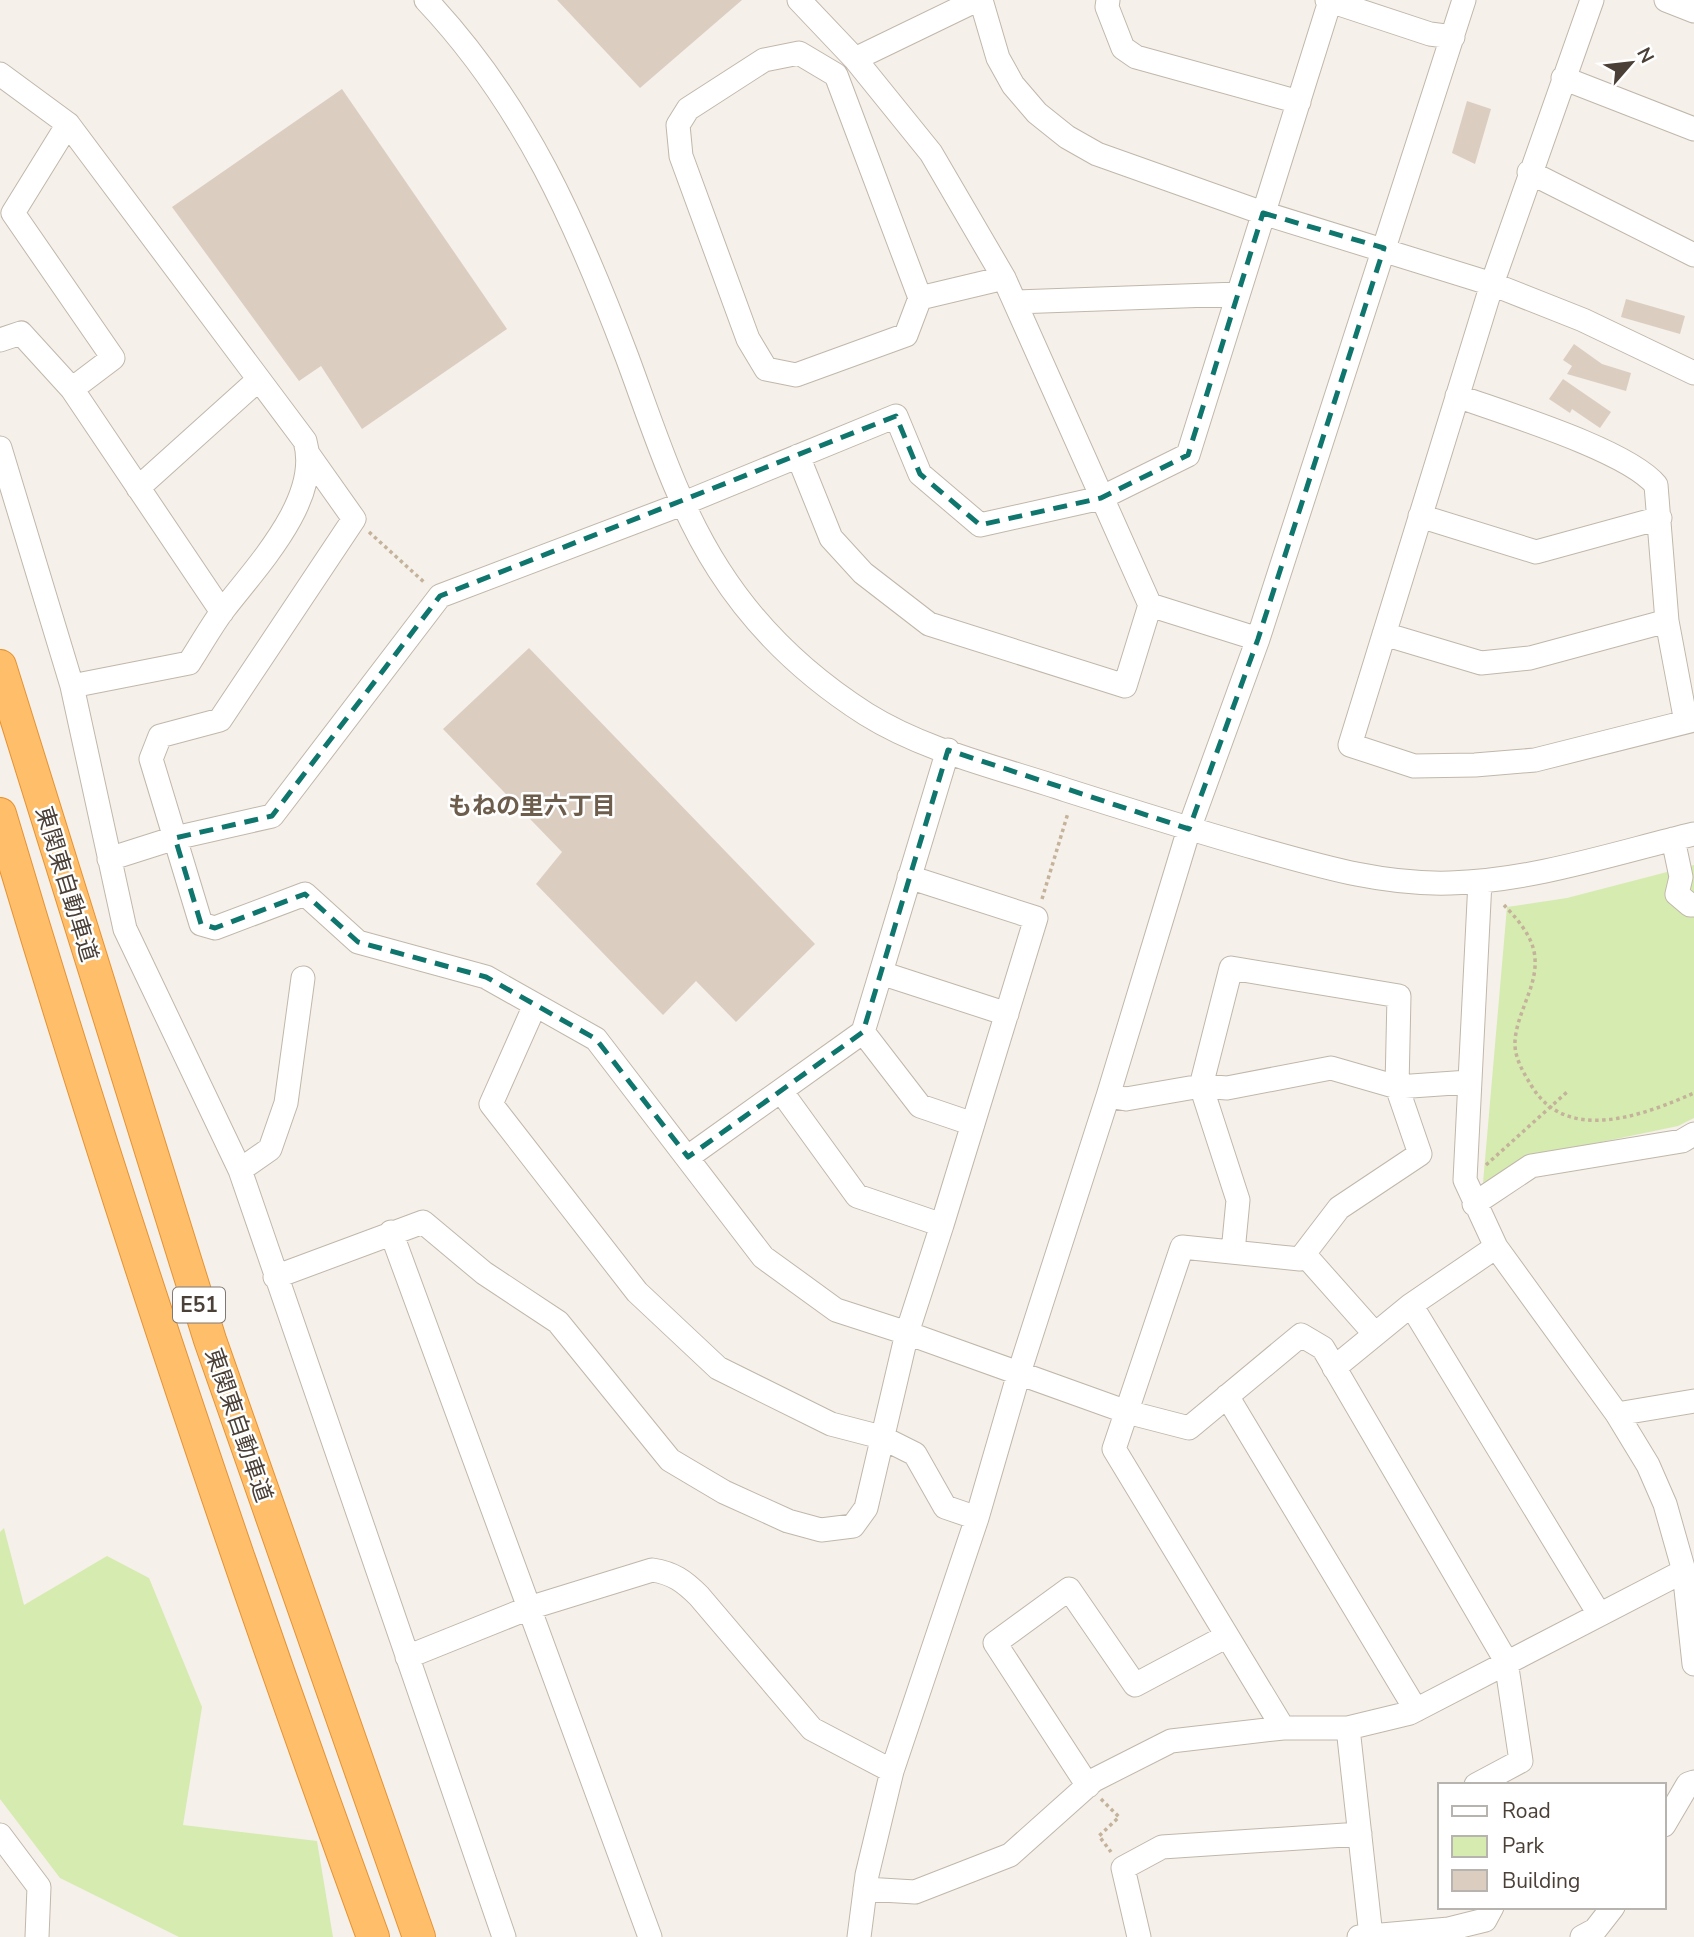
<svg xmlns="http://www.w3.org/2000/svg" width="1694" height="1937" viewBox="0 0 1694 1937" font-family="'Nunito Sans','Noto Sans JP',sans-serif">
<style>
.green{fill:#d6ebb0}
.building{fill:#dbcec1}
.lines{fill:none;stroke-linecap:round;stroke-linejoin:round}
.minor-casing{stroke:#c1b7ab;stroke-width:25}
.highway-casing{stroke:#e69232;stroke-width:34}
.path{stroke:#c4b29b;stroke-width:3.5;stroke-dasharray:3.5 3.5;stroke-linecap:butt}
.minor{stroke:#fff;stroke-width:23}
.highway{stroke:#ffbf6a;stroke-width:32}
.marked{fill:none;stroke:#0f766e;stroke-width:5;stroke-dasharray:14 9;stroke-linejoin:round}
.labels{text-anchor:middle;stroke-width:5;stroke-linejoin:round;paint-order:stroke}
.shield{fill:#fff;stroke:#807973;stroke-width:2}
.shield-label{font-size:21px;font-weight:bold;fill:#4a4037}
.street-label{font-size:23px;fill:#4a4037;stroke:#fff}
.neighbourhood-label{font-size:24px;font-weight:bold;fill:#6d5d4d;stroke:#fff}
</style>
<rect width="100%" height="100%" fill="#f5f0e9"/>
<path class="green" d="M 1694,865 L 1694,1118 L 1678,1126 L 1525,1158 L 1483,1183 L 1507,907 L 1567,898 Z
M 4,1528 L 24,1605 L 107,1556 L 149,1578 L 202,1707 L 183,1825 L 317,1841 L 333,1937 L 179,1937 L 60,1878 L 0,1799 L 0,1532 Z"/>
<path class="building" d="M 557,0 L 742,0 L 640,88 Z
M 342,89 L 507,329 L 362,429 L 321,366 L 299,381 L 172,207 Z
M 1467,101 L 1491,109 L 1475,164 L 1452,153 Z
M 1626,299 L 1685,316 L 1680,334 L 1621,317 Z
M 1574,344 L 1602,364 L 1631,373 L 1626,391 L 1567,374 L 1572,366 L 1563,360 Z
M 1563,379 L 1611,412 L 1600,428 L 1572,409 L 1570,413 L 1549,399 Z
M 529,648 L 815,944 L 736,1022 L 696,981 L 663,1015 L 536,884 L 562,852 L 443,729 Z"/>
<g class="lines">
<defs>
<path id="minor" d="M 426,0 C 525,105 577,225 627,357 C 654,430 677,505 719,570 C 756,628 808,677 866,714 C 925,751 1000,768 1066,790 C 1129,810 1192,830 1256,848 C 1320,866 1382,885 1450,883 C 1532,881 1615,853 1694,834
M 799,0 L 855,59 L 931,153 L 1004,278 L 1150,605 L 1258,639
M 981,0 L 998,58 L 1013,85 L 1037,113 L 1067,137 L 1097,154 L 1263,213 L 1492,284 L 1583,320 L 1694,373
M 1108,0 L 1107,7 L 1123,48 L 1136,57 L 1299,102
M 1327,0 L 1430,34 L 1453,37
M 1592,0 L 1492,284 L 1350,745 L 1414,766 L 1475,765 L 1535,760 L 1694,720
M 1666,0 L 1694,11
M 799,53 L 836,75 L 920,298 L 906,335 L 796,375 L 766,369 L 748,339 L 681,156 L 678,125 L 688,109 L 764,60 Z
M 855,59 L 977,0
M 0,74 L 68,124 L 305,441 C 322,499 256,567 224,609 C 211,626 201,645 189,663 L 72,686
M 1563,78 L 1694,129
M 68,124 L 13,213 L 113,358 L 72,389
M 1529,172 L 1694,255
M 920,298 L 1004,278
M 1015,302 L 1238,294
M 0,340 L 21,333 L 72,389 L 222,612
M 1457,396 C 1504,413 1627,450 1656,485 L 1667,621 L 1686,722
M 0,448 L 72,686 L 125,929 L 240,1170 L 504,1937
M 308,454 L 354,519 L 220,720 L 160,736 L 151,759 L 201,924 L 215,928 L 305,894 L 358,942 L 486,977 L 596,1039 L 763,1257 L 836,1310 L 907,1333 L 942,1225
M 798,456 L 831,538 L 863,573 L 929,624 L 1125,686 L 1150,605
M 138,488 L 258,380
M 1420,516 L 1536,552 L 1660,518
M 1384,634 L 1481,663 L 1530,658 L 1667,621
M 1673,839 L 1681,877 L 1677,894 L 1690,905 L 1694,905
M 109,859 L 175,838 L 272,816 L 440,596 L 682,504 L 896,416 L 920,474 L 980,525 L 1101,498 L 1188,455 L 1330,1
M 1480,881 L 1465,1180 L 1496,1247 L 1617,1414 L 1648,1465 L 1665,1504 L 1684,1571 L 1694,1664
M 881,973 L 1007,1014
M 535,1005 L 491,1104 L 637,1292 L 718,1368 L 831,1424 L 881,1437 L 915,1454 L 945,1507 L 977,1518
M 863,1032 L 920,1106 L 973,1124
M 781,1091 L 857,1196 L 942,1225 L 1036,918 L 909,877
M 1108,1096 L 1126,1099 L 1201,1086 L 1227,1088 L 1331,1068 L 1397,1087 L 1469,1082
M 688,1157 L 863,1032 L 948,750
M 240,1170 L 270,1149 L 286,1103 L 303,978
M 1474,1204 L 1531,1166 L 1682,1141 L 1694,1134
M 391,1232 L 650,1937
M 1233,1252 L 1238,1200 L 1201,1086 L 1231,968 L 1399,996 L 1397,1087 L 1420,1154 L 1339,1208 L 1300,1259 L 1182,1247 L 1114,1449 L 1283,1728
M 1304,1254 L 1375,1334
M 275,1277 L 423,1222 L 484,1273 L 558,1322 L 670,1460 L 724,1492 L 788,1521 L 821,1530 L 853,1526 L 866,1508 L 907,1333 L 1127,1412 L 1189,1428 L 1301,1335 L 1323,1348 L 1506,1661 L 1521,1761 L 1476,1785
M 1411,1305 L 1599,1614
M 1334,1368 L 1411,1305 L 1496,1247
M 1227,1396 L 1416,1710
M 1617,1414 L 1694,1401
M 407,1657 L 529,1608 L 652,1570 C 673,1573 684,1581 699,1596 L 812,1729 L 892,1771
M 1348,1728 L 1410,1713 L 1684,1571
M 1088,1786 L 995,1643 L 1069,1589 L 1135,1685 L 1227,1636
M 1664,1825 L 1688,1784 L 1694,1782
M 0,1835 L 39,1887 L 37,1937
M 865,1889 L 915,1892 L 1010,1855 L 1094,1780 L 1171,1741 L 1283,1728 L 1348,1728 L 1371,1936
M 859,1937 L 867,1875 L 892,1771 L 977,1518 L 1019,1373 L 1108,1096 L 1189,829 L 1258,639 L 1464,0
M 1139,1937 L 1123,1868 L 1162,1847 L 1360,1834
M 1359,1937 L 1449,1929 L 1485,1920 L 1492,1907
M 1582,1937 L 1595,1930 L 1613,1907"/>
<path id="highway" d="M 0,666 L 210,1340 L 419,1937
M 0,814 C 112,1192 238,1567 373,1937"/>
</defs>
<use href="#minor" class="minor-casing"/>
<use href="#highway" class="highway-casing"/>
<path class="path" d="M 369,532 L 425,583
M 1042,899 L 1068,813
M 1504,905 C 1517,919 1534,937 1535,959 C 1537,987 1517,1012 1515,1041 C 1514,1057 1523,1072 1531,1085 C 1566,1145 1644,1115 1694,1093
M 1486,1165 L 1567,1092
M 1101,1799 L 1119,1817 L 1099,1836 L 1111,1852"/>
<use href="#minor" class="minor"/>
<use href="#highway" class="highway"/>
</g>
<path class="marked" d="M 1263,213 L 1384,248 L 1258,639 L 1189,829 L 948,750 L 863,1032 L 688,1157 L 596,1039 L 486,977 L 358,942 L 305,894 L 215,928 L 201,924 L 175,838 L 272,816 L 440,596 L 896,416 L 920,474 L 980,525 L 1101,498 L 1188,455 Z"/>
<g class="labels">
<rect class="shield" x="173" y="1287.5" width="52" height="35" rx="5"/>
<g class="shield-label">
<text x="199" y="1312">E51</text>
</g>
<g class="street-label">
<text transform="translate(67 884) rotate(73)" y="8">東関東自動車道</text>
<text transform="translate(239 1425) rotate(71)" y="8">東関東自動車道</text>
</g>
<g class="neighbourhood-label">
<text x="532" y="814">もねの里六丁目</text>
</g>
</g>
<rect x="1438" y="1783" width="228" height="126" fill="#ffffff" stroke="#b7b3af" stroke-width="2"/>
<rect x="1452" y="1806" width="35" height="10" fill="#ffffff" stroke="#b7b3af" stroke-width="2"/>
<text x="1502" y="1818" font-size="21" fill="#4a4037">Road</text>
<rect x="1452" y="1836" width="35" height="21" fill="#d6ebb0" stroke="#b7b3af" stroke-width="2"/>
<text x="1502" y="1853" font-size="21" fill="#4a4037">Park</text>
<rect x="1452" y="1870" width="35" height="21" fill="#dbcec1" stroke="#b7b3af" stroke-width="2"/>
<text x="1502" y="1888" font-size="21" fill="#4a4037">Building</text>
<g transform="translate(1631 63) rotate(62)" stroke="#ffffff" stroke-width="5" paint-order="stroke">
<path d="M0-5L12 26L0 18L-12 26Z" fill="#4a4037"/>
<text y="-10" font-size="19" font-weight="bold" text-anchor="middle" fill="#4a4037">N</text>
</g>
</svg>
